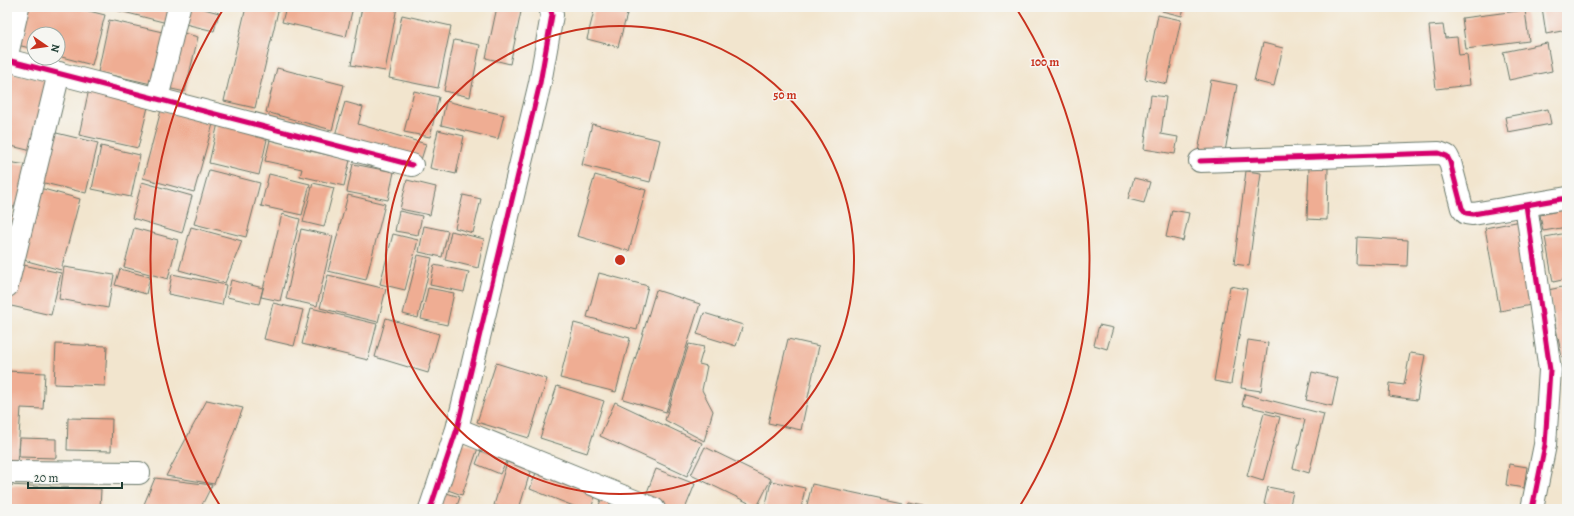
<svg xmlns="http://www.w3.org/2000/svg" width="1574" height="516" viewBox="0 0 1574 516" font-family="Alegreya,serif">
<style>
.building{fill:#efad93}
.lines{fill:none;stroke-linecap:round;stroke-linejoin:round}
.street-casing{stroke:#69786a;stroke-width:24}
.street{stroke:#fff;stroke-width:22}
.cycleway-casing{stroke:#f6f6f2;stroke-width:8}
.cycleway{stroke:#d6006c;stroke-width:5}
.ring{fill:none;stroke:#c8321e;stroke-width:2}
.centre{fill:#c8321e;stroke:#f6f6f2;stroke-width:2}
.ring-label{font-size:12px;text-anchor:middle;font-weight:bold;fill:#c8321e;stroke:#f6f6f2;stroke-width:3;stroke-linejoin:round;paint-order:stroke}
</style>
<rect width="100%" height="100%" fill="#f6f6f2"/>
<filter id="ink" filterUnits="userSpaceOnUse"><feTurbulence type="fractalNoise" baseFrequency=".025" numOctaves="2"/><feDisplacementMap in="SourceGraphic" scale="8" xChannelSelector="R" yChannelSelector="G"/><feConvolveMatrix kernelMatrix="1 2 1 2 8 2 1 2 1" color-interpolation-filters="sRGB"/></filter>
<filter id="wash" filterUnits="userSpaceOnUse"><feTurbulence type="fractalNoise" baseFrequency=".012" numOctaves="4" result="noise"/><feDisplacementMap in="SourceGraphic" scale="16" xChannelSelector="R" yChannelSelector="G"/><feGaussianBlur stdDeviation="0.9" result="paint"/><feColorMatrix in="noise" values="0 0 0 0 0 0 0 0 0 0 0 0 0 0 0 0 0 1.4 0 .05"/><feComposite in="paint" operator="in"/></filter>
<g filter="url(#wash)">
<rect width="100%" height="100%" fill="#f2e5ce"/>
<g id="blocks">
<path class="building" d="M 23,7 L 73,7 L 105,15 L 92,65 L 58,56 L 58,34 L 34,34 L 34,49 L 13,44 Z
M 104,7 L 171,7 L 167,23 Z
M 184,7 L 197,7 L 219,13 L 214,31 L 181,23 Z
M 246,7 L 279,7 L 255,108 L 224,101 Z
M 286,7 L 353,7 L 346,37 L 282,22 Z
M 362,7 L 397,7 L 385,71 L 351,65 Z
M 497,7 L 522,7 L 510,64 L 486,58 Z
M 595,7 L 629,7 L 618,47 L 587,39 Z
M 1163,7 L 1184,7 L 1182,16 L 1162,11 Z
M 1542,7 L 1567,7 L 1567,30 L 1546,34 Z
M 1525,10 L 1529,41 L 1466,49 L 1462,18 Z
M 402,15 L 451,26 L 438,88 L 389,78 Z
M 1158,15 L 1181,20 L 1167,84 L 1145,79 Z
M 109,20 L 167,33 L 156,85 L 98,72 Z
M 1443,25 L 1445,38 L 1457,37 L 1459,55 L 1467,54 L 1470,85 L 1436,89 L 1429,26 Z
M 176,31 L 198,37 L 185,92 L 163,87 Z
M 454,40 L 480,45 L 470,97 L 444,91 Z
M 1263,43 L 1283,48 L 1274,86 L 1254,81 Z
M 1547,43 L 1552,71 L 1509,80 L 1503,52 Z
M 277,68 L 344,85 L 332,130 L 266,112 Z
M 10,72 L 52,81 L 36,152 L 7,145 L 7,85 Z
M 1211,80 L 1237,85 L 1224,157 L 1198,152 Z
M 89,89 L 149,103 L 138,148 L 79,135 Z
M 414,91 L 439,97 L 430,137 L 404,132 Z
M 1151,95 L 1166,97 L 1161,134 L 1178,137 L 1175,154 L 1144,149 Z
M 446,101 L 504,115 L 498,139 L 441,125 Z
M 345,102 L 363,107 L 358,124 L 426,144 L 421,160 L 335,135 Z
M 1548,109 L 1551,124 L 1508,132 L 1505,117 Z
M 161,110 L 213,124 L 194,192 L 143,178 Z
M 218,123 L 268,135 L 259,175 L 209,163 Z
M 592,124 L 660,140 L 650,182 L 582,165 Z
M 438,130 L 464,136 L 456,174 L 430,168 Z
M 48,131 L 98,143 L 86,193 L 36,181 Z
M 270,140 L 306,148 L 306,150 L 350,160 L 344,186 L 300,176 L 302,169 L 265,161 Z
M 101,146 L 140,155 L 131,197 L 92,189 Z
M 7,162 L 28,165 L 21,208 L 7,206 Z
M 353,164 L 394,172 L 388,200 L 347,192 Z
M 1309,167 L 1328,168 L 1327,220 L 1307,219 Z
M 209,170 L 260,183 L 246,237 L 194,224 Z
M 1246,171 L 1261,173 L 1249,266 L 1234,264 Z
M 269,174 L 310,184 L 302,215 L 261,206 Z
M 595,175 L 646,190 L 629,251 L 577,236 Z
M 1134,178 L 1150,182 L 1144,203 L 1128,199 Z
M 407,180 L 436,187 L 430,215 L 400,209 Z
M 142,182 L 192,196 L 182,233 L 132,218 Z
M 313,183 L 334,188 L 324,227 L 303,222 Z
M 36,187 L 80,199 L 61,270 L 16,258 Z
M 348,195 L 385,204 L 366,280 L 328,271 Z
M 463,195 L 481,199 L 473,233 L 455,228 Z
M 1567,209 L 1567,227 L 1543,231 L 1540,215 Z
M 1172,210 L 1189,213 L 1183,241 L 1166,237 Z
M 399,211 L 422,216 L 418,235 L 395,231 Z
M 7,214 L 15,216 L 7,252 Z
M 282,214 L 300,219 L 280,301 L 261,297 Z
M 1521,221 L 1536,304 L 1500,311 L 1485,228 Z
M 424,226 L 448,231 L 442,257 L 419,252 Z
M 191,227 L 242,241 L 225,283 L 179,270 Z
M 134,228 L 178,240 L 168,279 L 124,267 Z
M 301,229 L 333,236 L 317,306 L 286,299 Z
M 451,231 L 484,239 L 478,268 L 445,260 Z
M 1567,233 L 1567,279 L 1553,282 L 1545,237 Z
M 393,234 L 418,240 L 405,290 L 380,284 Z
M 1357,237 L 1408,240 L 1407,266 L 1356,264 Z
M 418,255 L 432,258 L 418,318 L 403,314 Z
M 14,263 L 61,273 L 51,315 L 7,305 L 7,294 Z
M 434,265 L 469,272 L 464,292 L 430,285 Z
M 64,267 L 114,275 L 108,308 L 59,299 Z
M 120,269 L 150,277 L 146,294 L 115,285 Z
M 599,273 L 648,286 L 637,330 L 587,317 Z
M 172,274 L 226,285 L 222,305 L 168,294 Z
M 328,275 L 386,289 L 378,322 L 320,308 Z
M 231,280 L 263,288 L 259,304 L 227,297 Z
M 1230,286 L 1247,289 L 1231,384 L 1214,381 Z
M 1567,286 L 1567,356 L 1562,357 L 1548,290 Z
M 428,288 L 454,293 L 447,325 L 421,319 Z
M 656,290 L 700,304 L 666,412 L 623,399 Z
M 273,303 L 303,310 L 294,346 L 264,339 Z
M 311,308 L 377,324 L 368,360 L 302,344 Z
M 704,313 L 743,325 L 736,346 L 697,334 Z
M 386,318 L 439,334 L 428,373 L 375,357 Z
M 574,323 L 630,338 L 616,392 L 560,378 Z
M 1099,325 L 1113,328 L 1107,349 L 1094,345 Z
M 788,339 L 819,346 L 801,430 L 768,423 Z
M 1248,340 L 1268,343 L 1261,391 L 1241,388 Z
M 56,344 L 107,346 L 105,386 L 54,384 Z
M 689,344 L 704,347 L 699,364 L 707,366 L 702,390 L 713,411 L 704,441 L 665,420 Z
M 1410,353 L 1425,355 L 1417,400 L 1389,396 L 1390,383 L 1404,385 Z
M 496,363 L 547,379 L 529,438 L 477,422 Z
M 7,371 L 45,373 L 43,409 L 21,408 L 17,464 L 7,463 Z
M 1312,372 L 1338,378 L 1332,406 L 1306,400 Z
M 557,386 L 604,401 L 587,453 L 540,438 Z
M 1245,394 L 1324,414 L 1309,473 L 1293,468 L 1305,420 L 1242,405 Z
M 207,400 L 243,408 L 214,484 L 166,476 Z
M 615,402 L 702,443 L 687,476 L 600,436 Z
M 1264,413 L 1280,417 L 1263,481 L 1247,476 Z
M 68,418 L 112,419 L 111,451 L 67,450 Z
M 20,438 L 56,439 L 56,458 L 19,457 Z
M 461,442 L 478,448 L 462,495 L 445,489 Z
M 705,447 L 771,479 L 757,507 L 691,475 Z
M 482,448 L 507,459 L 500,474 L 476,464 Z
M 507,462 L 531,469 L 519,509 L 507,509 L 494,505 Z
M 1509,464 L 1527,467 L 1524,488 L 1506,485 Z
M 656,469 L 695,484 L 685,509 L 667,509 L 644,500 Z
M 537,470 L 596,493 L 591,509 L 576,509 L 576,507 L 530,489 Z
M 155,478 L 212,485 L 200,509 L 142,509 Z
M 771,481 L 805,488 L 801,509 L 765,509 Z
M 812,484 L 902,503 L 901,509 L 806,509 Z
M 7,485 L 101,489 L 100,509 L 7,509 Z
M 1268,487 L 1293,492 L 1289,509 L 1264,504 Z
M 443,492 L 460,497 L 456,509 L 438,509 Z
M 602,496 L 625,503 L 624,509 L 598,509 Z
M 908,502 L 924,505 L 923,509 L 906,509 Z"/>
</g>
</g>
<g filter="url(#ink)">
<use href="#blocks" fill-opacity="0" stroke="#69786a" stroke-width="1"/>
<g class="lines">
<defs>
<path id="street" d="M 7,55 L 18,7
M 7,60 L 412,165
M 157,99 L 179,7
M 1200,161 L 1439,153 L 1447,156 L 1450,162 L 1462,208 L 1466,213 L 1473,214 L 1526,205
M 7,286 L 59,73
M 457,429 L 654,509
M 7,472 L 139,473
M 430,509 L 457,429 L 540,83 L 552,15 L 550,7
M 1532,509 L 1545,445 L 1550,370 L 1526,205 L 1567,198"/>
</defs>
<use href="#street" class="street-casing"/>
<use href="#street" class="street"/>
<defs>
<path id="cycleway" d="M 7,60 L 412,165
M 1200,161 L 1439,153 L 1447,156 L 1450,162 L 1462,208 L 1466,213 L 1473,214 L 1526,205
M 430,509 L 457,429 L 540,83 L 552,15 L 550,7
M 1532,509 L 1545,445 L 1550,370 L 1526,205 L 1567,198"/>
</defs>
<use href="#cycleway" class="cycleway-casing"/>
<use href="#cycleway" class="cycleway"/>
</g>
</g>
<g class="ring">
<circle cx="620" cy="260" r="234"/>
<path d="M222 509A469 469 0 0 1 224 8M1016 8A469 469 0 0 1 1018 509"/>
</g>
<circle cx="620" cy="260" r="6" class="centre"/>
<g class="ring-label">
<text x="1045" y="66">100 m</text>
<text x="785" y="99">50 m</text>
</g>
<rect width="1574" height="516" fill="none" stroke="#f6f6f2" stroke-width="24"/>
<g transform="translate(46 46) rotate(103)"><circle r="19" fill="#f6f6f2" stroke="#a0aca6"/>
<path d="M0-3L7 15L0 10L-7 15Z" fill="#c8321e"/>
<text y="-6" font-size="11" font-weight="bold" text-anchor="middle" fill="#1f3d34">N</text>
</g>
<path d="M28 482v6h94v-6" fill="none" stroke="#1f3d34" stroke-width="2"/>
<text x="34" y="482" font-size="12" fill="#1f3d34" stroke="#f6f6f2" stroke-width="3" paint-order="stroke">20 m</text>
</svg>
